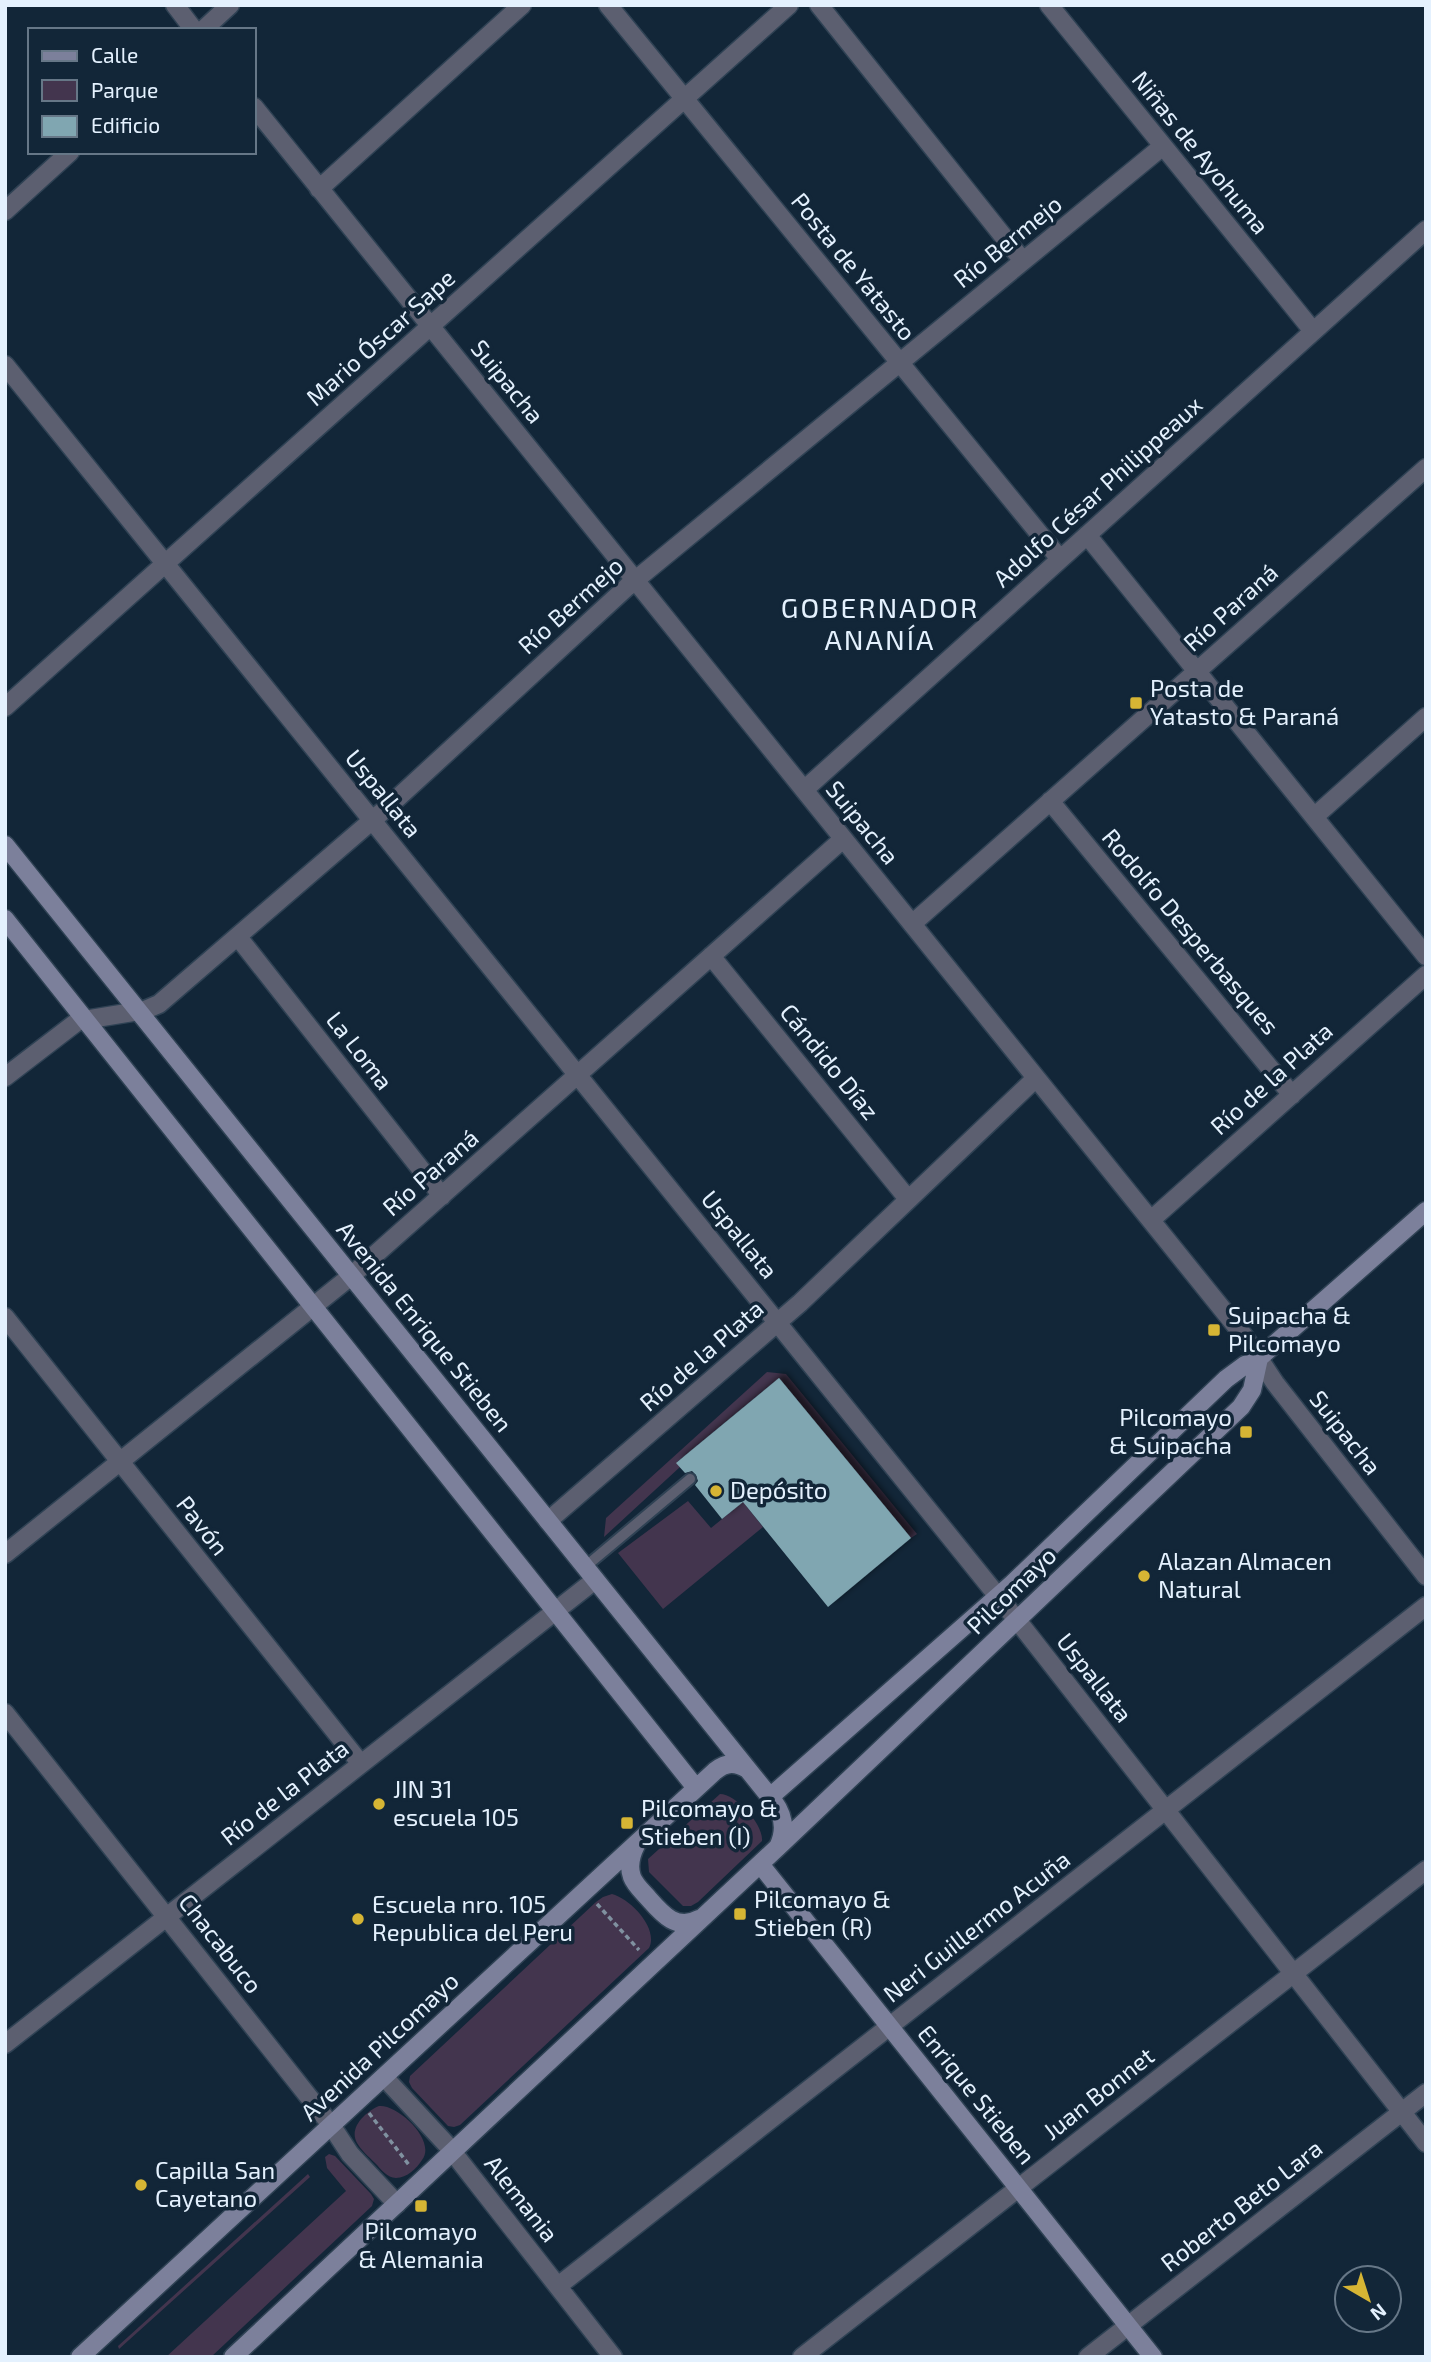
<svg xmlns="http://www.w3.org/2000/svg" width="1431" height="2362" viewBox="0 0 1431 2362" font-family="'Exo 2',sans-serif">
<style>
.green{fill:#43354e}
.building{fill:#80a6b1;filter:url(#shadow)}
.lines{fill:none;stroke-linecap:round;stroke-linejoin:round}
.lane-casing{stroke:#2f4254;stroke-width:14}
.street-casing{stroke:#2f4254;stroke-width:21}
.secondary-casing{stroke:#2f4254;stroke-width:21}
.path{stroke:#8091a0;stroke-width:3.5;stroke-dasharray:5 3.5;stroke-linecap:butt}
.lane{stroke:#5c5f70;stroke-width:10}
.street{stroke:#5c5f70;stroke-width:18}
.secondary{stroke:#7c809b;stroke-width:18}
.poi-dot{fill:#d6b534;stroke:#122638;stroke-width:2.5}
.labels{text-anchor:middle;stroke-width:7;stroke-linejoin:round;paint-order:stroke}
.street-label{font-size:24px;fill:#e4f1fe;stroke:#122638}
.poi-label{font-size:24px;fill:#e4f1fe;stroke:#122638;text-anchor:start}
.quarter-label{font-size:28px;letter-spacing:2px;fill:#e4f1fe;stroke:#122638}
</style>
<defs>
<filter id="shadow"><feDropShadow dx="6" dy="-6" stdDeviation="3.5" flood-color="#0009"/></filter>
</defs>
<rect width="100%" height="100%" fill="#122638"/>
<path class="green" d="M 767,1372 L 786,1374 L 917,1534 L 911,1538 L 779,1378 L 677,1462 L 680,1467 L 604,1537 L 606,1518 Z
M 688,1501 L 711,1528 L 743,1502 L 763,1527 L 663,1609 L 618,1553 Z
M 720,1794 C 736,1794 764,1825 762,1841 L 698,1902 L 691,1906 L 683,1906 L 649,1872 L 648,1859 Z
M 612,1894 C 631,1899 659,1929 649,1948 L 460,2125 L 454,2127 L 448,2126 L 412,2088 L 409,2082 L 410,2076 L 596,1902 L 603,1897 Z
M 379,2106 C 398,2104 437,2141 422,2160 C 417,2168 407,2178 396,2178 C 387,2178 381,2169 375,2163 C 369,2157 361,2150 357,2143 C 348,2127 367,2111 379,2106 Z
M 329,2154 L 335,2156 L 371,2194 L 374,2199 L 372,2206 L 211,2357 L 166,2357 L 346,2191 L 327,2168 L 325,2157 Z
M 308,2174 L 310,2177 L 119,2349 L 118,2346 Z"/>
<path class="building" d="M 779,1378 L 911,1538 L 828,1607 L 743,1502 L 722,1519 L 695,1485 L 698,1481 L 696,1475 L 692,1471 L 685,1473 L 676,1463 Z"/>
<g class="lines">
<defs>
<path id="lane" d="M 585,1567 L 690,1479"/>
<path id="street" d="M 175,5 L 194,30
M 608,5 L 1060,559
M 819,5 L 1023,261
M 1049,5 L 1313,331
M 203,30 L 230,5
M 254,107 L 1244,1336 L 1275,1383 L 1426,1576
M 319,189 L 522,5
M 5,211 L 70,152
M 5,365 L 1017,1620 L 1426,2143
M 1087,535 L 1426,956
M 5,707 L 789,5
M 804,790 L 1426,230
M 1050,801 L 1292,1095
M 1314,817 L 1426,717
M 912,924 L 1426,468
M 238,937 L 442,1196
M 711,956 L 908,1199
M 5,1077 L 78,1021 L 145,1010 L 159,1004 L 390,805 L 627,587 L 1163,146
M 1151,1220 L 1426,975
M 5,1317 L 361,1764
M 548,1521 L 800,1303 L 1036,1078
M 5,1554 L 351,1276 L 843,839
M 5,1713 L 331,2125 L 350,2154 L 397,2204
M 5,2044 L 595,1580
M 384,2077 L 448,2146 L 613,2357
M 558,2286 L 1426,1606
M 802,2357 L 1426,1870
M 1088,2357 L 1426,2093"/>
<path id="secondary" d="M 5,845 L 774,1802 C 784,1816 786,1831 778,1847
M 5,919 L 696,1788
M 770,1797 L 1012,1584 L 1226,1379 L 1245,1365 L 1259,1358 L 1426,1211
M 636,1845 C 631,1855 628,1866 632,1877 C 635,1885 643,1892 649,1899 C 663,1915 677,1931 699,1919
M 760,1864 L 1153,2357
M 80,2357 L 715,1771 C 726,1762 736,1762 747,1769
M 233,2357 L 778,1847 L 1241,1407 L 1252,1390 L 1259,1358"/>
</defs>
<use href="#lane" class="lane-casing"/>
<use href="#street" class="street-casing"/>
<use href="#secondary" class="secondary-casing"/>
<path class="path" d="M 597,1904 L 639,1950
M 369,2113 L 409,2165"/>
<use href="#lane" class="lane"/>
<use href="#street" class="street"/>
<use href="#secondary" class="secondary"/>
</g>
<g class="poi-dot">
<rect x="1129" y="696" width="14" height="14" rx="3.5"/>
<rect x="1207" y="1323" width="14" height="14" rx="3.5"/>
<rect x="1239" y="1425" width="14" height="14" rx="3.5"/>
<circle cx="716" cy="1491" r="7"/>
<circle cx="1144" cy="1576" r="7"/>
<circle cx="379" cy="1804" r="7"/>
<rect x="620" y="1816" width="14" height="14" rx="3.5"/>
<rect x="733" y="1907" width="14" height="14" rx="3.5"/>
<circle cx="358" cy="1919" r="7"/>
<circle cx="141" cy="2185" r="7"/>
<rect x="414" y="2199" width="14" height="14" rx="3.5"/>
</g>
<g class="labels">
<g class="street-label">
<text transform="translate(1200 153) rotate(51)" y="8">Niñas de Ayohuma</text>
<text transform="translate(1008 242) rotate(-39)" y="8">Río Bermejo</text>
<text transform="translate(853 267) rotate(51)" y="8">Posta de Yatasto</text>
<text transform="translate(381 338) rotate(-42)" y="8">Mario Óscar Sape</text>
<text transform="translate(507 382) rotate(51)" y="8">Suipacha</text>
<text transform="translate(1098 492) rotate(-42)" y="8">Adolfo César Philippeaux</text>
<text transform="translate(571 606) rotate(-42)" y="8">Río Bermejo</text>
<text transform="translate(1231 608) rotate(-42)" y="8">Río Paraná</text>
<text transform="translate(383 794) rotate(51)" y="8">Uspallata</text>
<text transform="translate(862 823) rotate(51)" y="8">Suipacha</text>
<text transform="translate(1190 932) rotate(50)" y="8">Rodolfo Desperbasques</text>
<text transform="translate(359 1051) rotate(52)" y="8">La Loma</text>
<text transform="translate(829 1062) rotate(51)" y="8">Cándido Díaz</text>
<text transform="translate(1272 1079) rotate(-42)" y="8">Río de la Plata</text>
<text transform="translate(431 1173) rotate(-41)" y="8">Río Paraná</text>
<text transform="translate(739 1235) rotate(51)" y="8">Uspallata</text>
<text transform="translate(424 1327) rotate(51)" y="8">Avenida Enrique Stieben</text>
<text transform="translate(702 1356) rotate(-41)" y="8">Río de la Plata</text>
<text transform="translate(1345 1433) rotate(52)" y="8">Suipacha</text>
<text transform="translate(202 1526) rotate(52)" y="8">Pavón</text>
<text transform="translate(1012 1591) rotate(-44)" y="8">Pilcomayo</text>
<text transform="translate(1094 1678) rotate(52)" y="8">Uspallata</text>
<text transform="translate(285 1793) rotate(-38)" y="8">Río de la Plata</text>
<text transform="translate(977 1927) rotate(-38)" y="8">Neri Guillermo Acuña</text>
<text transform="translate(220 1944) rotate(52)" y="8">Chacabuco</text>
<text transform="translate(380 2047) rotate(-43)" y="8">Avenida Pilcomayo</text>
<text transform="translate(1099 2094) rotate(-38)" y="8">Juan Bonnet</text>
<text transform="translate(976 2095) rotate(51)" y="8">Enrique Stieben</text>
<text transform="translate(521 2199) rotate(52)" y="8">Alemania</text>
<text transform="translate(1242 2206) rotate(-38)" y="8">Roberto Beto Lara</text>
</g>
<g class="poi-label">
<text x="1150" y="697">Posta de<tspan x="1150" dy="28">Yatasto &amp; Paraná</tspan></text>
<text x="1228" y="1324">Suipacha &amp;<tspan x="1228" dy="28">Pilcomayo</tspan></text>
<text x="1232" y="1426" text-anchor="end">Pilcomayo<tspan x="1232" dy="28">&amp; Suipacha</tspan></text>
<text x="730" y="1499">Depósito</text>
<text x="1158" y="1570">Alazan Almacen<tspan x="1158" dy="28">Natural</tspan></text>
<text x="393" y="1798">JIN 31<tspan x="393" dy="28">escuela 105</tspan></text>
<text x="641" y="1817">Pilcomayo &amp;<tspan x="641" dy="28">Stieben (I)</tspan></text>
<text x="754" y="1908">Pilcomayo &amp;<tspan x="754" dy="28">Stieben (R)</tspan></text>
<text x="372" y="1913">Escuela nro. 105<tspan x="372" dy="28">Republica del Peru</tspan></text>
<text x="155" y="2179">Capilla San<tspan x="155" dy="28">Cayetano</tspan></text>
<text x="421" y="2240" text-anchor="middle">Pilcomayo<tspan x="421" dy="28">&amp; Alemania</tspan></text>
</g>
<g class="quarter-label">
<text x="880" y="618">GOBERNADOR<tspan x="880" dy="32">ANANÍA</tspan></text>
</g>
</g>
<rect width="1431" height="2362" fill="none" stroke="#e4f1fe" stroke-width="14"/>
<rect x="28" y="28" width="228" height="126" fill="#122638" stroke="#667787" stroke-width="2"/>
<rect x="42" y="51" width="35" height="10" fill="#7c809b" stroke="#667787" stroke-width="2"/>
<text x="91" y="63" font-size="21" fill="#e4f1fe">Calle</text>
<rect x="42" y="80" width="35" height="21" fill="#43354e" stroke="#667787" stroke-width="2"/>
<text x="91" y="98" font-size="21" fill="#e4f1fe">Parque</text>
<rect x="42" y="116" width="35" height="21" fill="#80a6b1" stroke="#667787" stroke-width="2"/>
<text x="91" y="133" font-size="21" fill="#e4f1fe">Edificio</text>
<g transform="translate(1368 2299) rotate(141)"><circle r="33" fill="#122638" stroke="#667787" stroke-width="2"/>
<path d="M0-5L12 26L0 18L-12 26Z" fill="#d6b534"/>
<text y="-10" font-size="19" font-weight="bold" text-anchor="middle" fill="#e4f1fe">N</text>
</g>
</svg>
